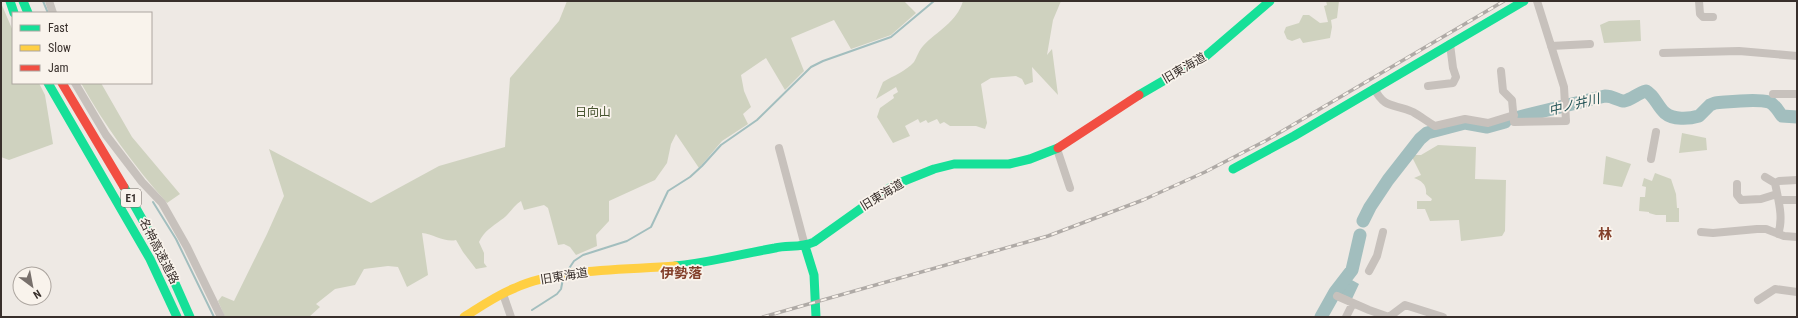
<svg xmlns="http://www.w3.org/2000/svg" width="1798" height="318" viewBox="0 0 1798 318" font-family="'Roboto Condensed','Noto Sans JP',sans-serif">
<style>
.green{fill:#cfd2bf}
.water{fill:#a2bebe}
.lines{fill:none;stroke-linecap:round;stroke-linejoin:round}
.stream{stroke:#a2bebe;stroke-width:2}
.river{stroke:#a2bebe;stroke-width:13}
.street{stroke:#c7c1bc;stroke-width:8}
.fast{stroke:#16e098;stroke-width:9}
.slow{stroke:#ffcf43;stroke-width:9}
.jam{stroke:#f24e42;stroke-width:9}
.rail-casing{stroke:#afaaa6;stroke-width:3.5}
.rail{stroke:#f9f3ec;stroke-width:2;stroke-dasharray:6;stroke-linecap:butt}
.labels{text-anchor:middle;stroke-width:3.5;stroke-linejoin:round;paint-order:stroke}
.shield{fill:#f9f3ec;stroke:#726a65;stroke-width:1}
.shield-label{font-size:11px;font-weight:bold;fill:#382f2b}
.street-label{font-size:12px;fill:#382f2b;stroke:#f9f3ec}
.park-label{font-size:12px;fill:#475530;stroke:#f9f3ec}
.water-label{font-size:13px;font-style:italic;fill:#235457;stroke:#f9f3ec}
.quarter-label{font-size:14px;font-weight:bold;fill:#823e29;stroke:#f9f3ec}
</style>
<rect width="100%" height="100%" fill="#eee9e4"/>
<path class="green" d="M 567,1 L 904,1 L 916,13 L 891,35 L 851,49 L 834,20 L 791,38 L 804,71 L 785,90 L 766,58 L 741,75 L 744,91 L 751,107 L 743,114 L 748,124 L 722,141 L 699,168 L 676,134 L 671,144 L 667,163 L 655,180 L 609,201 L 609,221 L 596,235 L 597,246 L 576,255 L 570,247 L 564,244 L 558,245 L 548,208 L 544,205 L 524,210 L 521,201 C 513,206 509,215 501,220 C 492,227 484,231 479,242 L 484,253 L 484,263 L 487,267 L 476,269 L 463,252 L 456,240 C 446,243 433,234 422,233 L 428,275 L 407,287 L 398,267 L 388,266 L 364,269 L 355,285 L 335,289 L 316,304 L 320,307 L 309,317 L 225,317 L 218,301 L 222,296 L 234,301 L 267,234 L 284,196 L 269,149 L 371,203 L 439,166 L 505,147 L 510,78 L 559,21 Z
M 963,1 L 1061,1 L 1053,20 L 1047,55 L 1052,49 L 1058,95 L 1032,67 L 1033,82 L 1025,85 L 1022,79 L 1016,76 L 991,78 L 981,84 L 987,123 L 985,129 L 976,126 L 950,126 L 944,122 L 940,124 L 937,119 L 928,123 L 926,120 L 920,123 L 918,119 L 905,126 L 910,136 L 893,143 L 877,117 L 880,108 L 894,98 L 893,95 L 898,92 L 896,87 L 876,99 L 883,82 C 893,76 906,71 914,62 C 917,57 919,50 923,46 C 937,31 957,22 963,1 Z
M 1326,1 L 1339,1 L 1337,18 L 1331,20 L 1332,27 L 1330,38 L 1303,43 L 1300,38 L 1292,41 L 1287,39 L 1284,32 L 1286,27 L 1299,23 L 1303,15 L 1309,15 L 1320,23 L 1328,22 L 1324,6 L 1327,5 Z
M 1,3 L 13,31 L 13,83 L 39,83 L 45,95 L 53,144 L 9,160 L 1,157 Z
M 1640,20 L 1641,41 L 1604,43 L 1600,25 L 1609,21 Z
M 81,83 L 101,83 L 132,137 L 180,194 L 167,203 C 134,166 105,126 81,83 Z
M 1682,133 L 1706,138 L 1707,150 L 1679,153 Z
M 1438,145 L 1476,147 L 1475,179 L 1506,180 L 1505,231 L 1502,236 L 1461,241 L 1459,220 L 1430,221 L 1425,209 L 1417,209 L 1417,201 L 1431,201 L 1432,199 L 1426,194 C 1427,185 1422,181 1414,178 L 1421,175 L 1411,155 L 1421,155 Z
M 1606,156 L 1631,164 L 1622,187 L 1603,184 Z
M 1655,173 L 1671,179 L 1676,194 L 1677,208 L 1679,208 L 1679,222 L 1666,222 L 1666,215 L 1656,215 L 1649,213 L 1649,212 L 1639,211 L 1640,197 L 1645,197 L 1646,187 L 1642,186 L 1644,178 L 1652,181 Z"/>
<path class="water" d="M 1350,279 L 1359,284 L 1352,299 L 1339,293 Z"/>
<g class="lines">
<path class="stream" d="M 43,1 L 48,13
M 153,202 L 176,239 L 214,317
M 568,270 L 574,261 L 583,255 L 627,241 L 651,227 L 668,191 L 690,177 L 702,166 L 721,145 L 757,120 L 811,67 L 823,61 L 891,37 L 934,1
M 532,310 L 557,294 L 561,289 L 563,279"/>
<path class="river" d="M 1519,117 L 1605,96 C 1613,96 1619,101 1624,101 C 1631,100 1638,93 1646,91 C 1655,96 1657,106 1665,113 C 1673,120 1689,119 1699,116 L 1710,105 L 1715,103 C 1729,102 1755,98 1769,102 C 1775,104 1778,111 1782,116 L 1797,117
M 1363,221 L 1370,207 L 1388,180 L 1420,139 L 1427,133 L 1465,123 L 1487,127 L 1505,122
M 1321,317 L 1335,292 L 1352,270 L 1360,235"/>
<path class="street" d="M 49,1 L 53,13
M 1699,1 L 1700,14 L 1703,17 L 1713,17
M 1551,46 L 1590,44
M 1663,53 L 1739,51 L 1797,56
M 1501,71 L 1503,91 L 1512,100 L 1514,122 L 1566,121 L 1564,87 L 1537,1
M 75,83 L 106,135 L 142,182 L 162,203 L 187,247 L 221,317
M 1428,86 L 1453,83 L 1456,77 L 1453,68 L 1450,44
M 1374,88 C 1385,110 1394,103 1413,112 C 1420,116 1428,122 1435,126 L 1465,119 L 1488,123 L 1514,115
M 1773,94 L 1797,94
M 779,148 L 805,246
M 1057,149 L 1070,188
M 1651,159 L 1656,132
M 1765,177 L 1775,183 C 1778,199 1784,218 1778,234
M 1775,183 L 1779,181 L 1797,180
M 1737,184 L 1737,195 L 1741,200 L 1761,199 L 1777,194
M 1779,200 L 1797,200
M 1701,232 L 1713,233 L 1757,229 L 1766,229 L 1784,236 L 1797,237
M 1369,271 L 1377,256 L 1383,232
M 503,294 L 511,317
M 1337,296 L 1369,310 L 1389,317 L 1405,305 L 1443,317
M 1758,300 L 1775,289 L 1797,292
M 1346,317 L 1353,303"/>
<path class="fast" d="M 10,1 L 14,13
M 23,1 L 28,13
M 48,83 L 150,259 L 177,317
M 1139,95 L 1206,56 L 1270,1
M 1233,169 L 1294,136 L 1524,1
M 124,187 L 163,256 L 190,317
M 805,246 L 814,275 L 816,317
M 675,266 C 709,263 741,254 775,248 C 788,245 801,248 814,242 L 894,185 L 934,169 L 954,164 L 1009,164 L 1030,159 L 1058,148"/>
<path class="slow" d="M 464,317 C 480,307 497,295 515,288 C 559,268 626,270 675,266"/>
<path class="jam" d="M 62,83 L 124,187
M 1058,148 L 1139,95"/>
<defs>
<path id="rail" d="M 763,317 L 1048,236 L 1143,200 L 1205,172 L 1267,140 L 1504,1"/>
</defs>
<use href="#rail" class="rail-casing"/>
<use href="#rail" class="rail"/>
</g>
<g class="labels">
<rect class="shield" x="121" y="189" width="20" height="18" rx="3"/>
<g class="shield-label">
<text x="131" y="202">E1</text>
</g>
<g class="street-label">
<text transform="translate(1184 68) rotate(-30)" y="4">旧東海道</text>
<text transform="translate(882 195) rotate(-31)" y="4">旧東海道</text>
<text transform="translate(159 251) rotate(63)" y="4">名神高速道路</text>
<text transform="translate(564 276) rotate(-9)" y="4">旧東海道</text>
</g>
<g class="park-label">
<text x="593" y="116">日向山</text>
</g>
<g class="water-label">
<text transform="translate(1574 104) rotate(-14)" y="5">中ノ井川</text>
</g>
<g class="quarter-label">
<text x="1605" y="239">林</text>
<text x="681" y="278">伊勢落</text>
</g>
</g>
<rect width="1798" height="318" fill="none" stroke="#382f2b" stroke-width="4"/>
<rect x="12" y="12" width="140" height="72" fill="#f9f3ec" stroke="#aca59f"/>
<rect x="20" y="25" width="20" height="6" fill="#16e098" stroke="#aca59f"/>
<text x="48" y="32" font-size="12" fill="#382f2b">Fast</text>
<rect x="20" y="45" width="20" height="6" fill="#ffcf43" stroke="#aca59f"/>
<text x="48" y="52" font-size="12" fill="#382f2b">Slow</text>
<rect x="20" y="65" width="20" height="6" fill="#f24e42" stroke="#aca59f"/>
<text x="48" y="72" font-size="12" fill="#382f2b">Jam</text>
<g transform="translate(32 286) rotate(148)"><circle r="19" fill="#f9f3ec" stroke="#aca59f"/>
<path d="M0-3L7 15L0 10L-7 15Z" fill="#78706c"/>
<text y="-6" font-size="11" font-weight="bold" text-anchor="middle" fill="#382f2b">N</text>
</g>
</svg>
